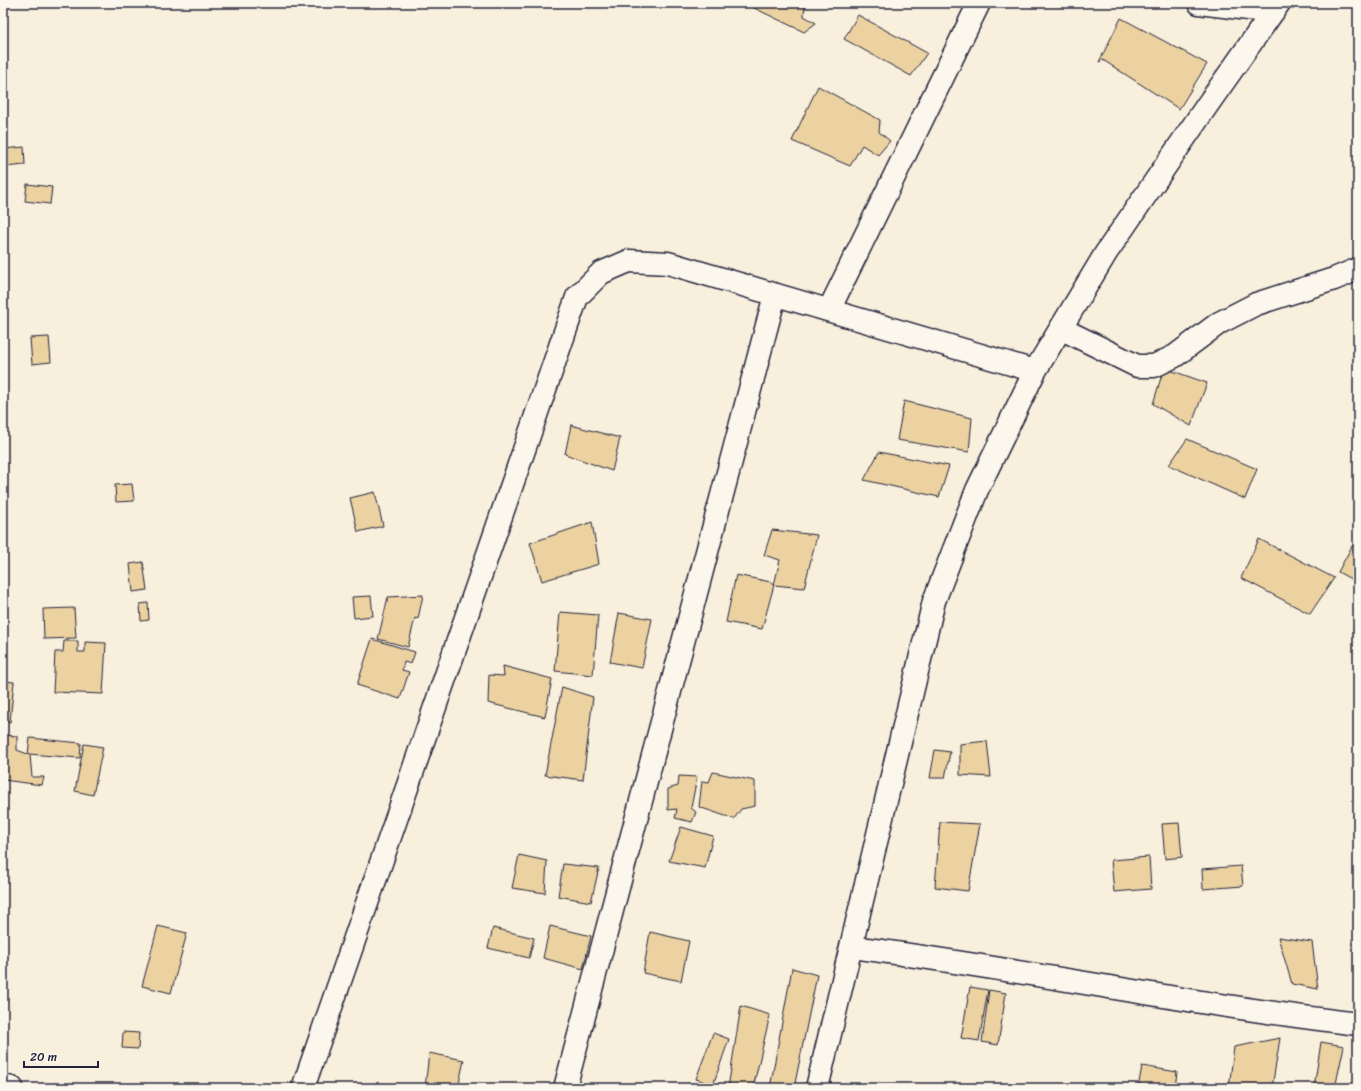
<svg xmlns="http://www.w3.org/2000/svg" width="1361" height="1091" viewBox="0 0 1361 1091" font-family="Sriracha,sans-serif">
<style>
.building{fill:#ecd2a1;stroke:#22223b}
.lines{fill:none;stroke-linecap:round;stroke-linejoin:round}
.street-casing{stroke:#22223b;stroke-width:25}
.street{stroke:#fbf7ec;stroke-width:22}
</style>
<rect width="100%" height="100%" fill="#f8f0dd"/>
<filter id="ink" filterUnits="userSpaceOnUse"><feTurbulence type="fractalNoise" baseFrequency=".025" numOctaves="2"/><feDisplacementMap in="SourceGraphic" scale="8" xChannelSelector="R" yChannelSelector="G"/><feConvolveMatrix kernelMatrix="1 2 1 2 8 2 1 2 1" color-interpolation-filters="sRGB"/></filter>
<g filter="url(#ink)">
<path class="building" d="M 751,3 L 805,3 L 804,16 L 816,23 L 804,32 L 750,6 Z
M 858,15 L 927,53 L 911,76 L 844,39 Z
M 1121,18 L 1207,64 L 1179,109 L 1103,60 L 1099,62 Z
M 818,86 L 880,120 L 879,132 L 890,141 L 878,155 L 862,145 L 850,166 L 792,141 Z
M 24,147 L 25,165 L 5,167 L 4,149 Z
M 27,184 L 52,187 L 50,204 L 25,201 Z
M 49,337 L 51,362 L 32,364 L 30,338 Z
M 1164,368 L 1207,383 L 1191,426 L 1153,404 Z
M 904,401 L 972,418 L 969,452 L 897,440 Z
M 571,425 L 620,438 L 612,471 L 565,454 Z
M 1187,439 L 1257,469 L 1245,499 L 1169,465 Z
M 879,452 L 949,466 L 939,497 L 864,480 Z
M 132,484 L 134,501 L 116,502 L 115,485 Z
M 375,492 L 383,526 L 358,532 L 350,498 Z
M 592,522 L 599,564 L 542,581 L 530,543 Z
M 772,530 L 817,535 L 804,588 L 774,585 L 780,560 L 764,555 Z
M 1259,539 L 1334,578 L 1310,614 L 1241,578 Z
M 1352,546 L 1358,548 L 1358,583 L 1338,572 Z
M 143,562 L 147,590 L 133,592 L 130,564 Z
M 736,575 L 771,582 L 774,585 L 762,629 L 726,622 Z
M 423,595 L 418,619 L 415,618 L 408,647 L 378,639 L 388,597 Z
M 371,596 L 373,616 L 354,618 L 352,597 Z
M 148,603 L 149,620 L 141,621 L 140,604 Z
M 74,608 L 76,638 L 44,639 L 43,609 Z
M 560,612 L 598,615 L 593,675 L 555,671 Z
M 619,613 L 652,619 L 642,668 L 610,662 Z
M 372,639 L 415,652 L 411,664 L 404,662 L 402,670 L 409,672 L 400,699 L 357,685 Z
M 64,641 L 78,641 L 78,652 L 85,652 L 85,642 L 106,643 L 103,694 L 53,692 L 55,652 L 63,652 Z
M 503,666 L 552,679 L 545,717 L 488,703 L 489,675 L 504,676 Z
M 3,681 L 14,682 L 10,722 L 3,721 Z
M 562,687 L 593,697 L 583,780 L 545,775 Z
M 3,735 L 17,736 L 17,750 L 30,755 L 32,777 L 44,777 L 42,785 L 3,780 Z
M 30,738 L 81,743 L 80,758 L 28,754 Z
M 987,741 L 991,777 L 960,775 L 960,744 Z
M 84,744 L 103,747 L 93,795 L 75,791 Z
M 935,750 L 950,752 L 945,778 L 930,778 Z
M 713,772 L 755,781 L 755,806 L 741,809 L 734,819 L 699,807 L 702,781 L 709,782 Z
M 679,776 L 697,777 L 691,808 L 696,812 L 692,822 L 675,818 L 677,809 L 668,810 L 668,789 L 678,786 Z
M 940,822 L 980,824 L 968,891 L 935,887 Z
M 1179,823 L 1182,857 L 1165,859 L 1162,824 Z
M 681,827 L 713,836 L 705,868 L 669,861 Z
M 519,855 L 547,861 L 545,893 L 512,888 Z
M 1149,857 L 1151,889 L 1114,892 L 1111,860 Z
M 563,864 L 599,868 L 591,902 L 558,896 Z
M 1241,866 L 1243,886 L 1203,889 L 1202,869 Z
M 158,926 L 187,933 L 171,993 L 142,986 Z
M 550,926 L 591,936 L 583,969 L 543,958 Z
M 493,928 L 534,938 L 529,958 L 488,948 Z
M 650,932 L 689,941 L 681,981 L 643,973 Z
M 1278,937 L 1312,942 L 1318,989 L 1292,984 Z
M 792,968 L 817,975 L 794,1088 L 770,1088 Z
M 970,987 L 988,990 L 979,1041 L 961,1038 Z
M 989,990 L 1006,993 L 998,1045 L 982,1042 Z
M 741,1006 L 770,1015 L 753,1088 L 728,1088 Z
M 123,1032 L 139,1033 L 138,1049 L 122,1048 Z
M 713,1033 L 729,1039 L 713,1085 L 696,1079 Z
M 1280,1038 L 1272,1088 L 1229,1088 L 1234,1047 Z
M 1321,1042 L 1344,1046 L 1335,1088 L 1314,1088 Z
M 429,1053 L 464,1060 L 458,1088 L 425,1088 Z
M 1142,1066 L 1177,1072 L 1175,1088 L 1138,1088 Z"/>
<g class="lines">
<defs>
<path id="street" d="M 1199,3 L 1273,12
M 829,310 L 979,3
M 1062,329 L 1137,366 L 1154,366 L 1175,356 L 1219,323 L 1256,304 L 1334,279 L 1358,269
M 852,947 C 1021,969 1188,1004 1358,1024
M 3,1086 L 12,1088
M 303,1088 L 577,297 L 601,273 L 629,261 L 668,263 L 1035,371
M 565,1088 L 775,295
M 817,1088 L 934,601 L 977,490 L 1035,371 L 1106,253 L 1208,104 L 1279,3"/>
</defs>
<use href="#street" class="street-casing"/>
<use href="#street" class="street"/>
</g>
</g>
<rect width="1361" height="1091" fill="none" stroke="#fbf7ec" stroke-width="16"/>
<rect x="8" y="8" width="1345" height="1075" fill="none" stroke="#22223b" stroke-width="1.5" filter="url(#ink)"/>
<path d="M24 1061v6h74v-6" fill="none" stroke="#22223b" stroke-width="2"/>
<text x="30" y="1061" font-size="12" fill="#22223b" stroke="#fbf7ec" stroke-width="3" paint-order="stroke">20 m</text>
</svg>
